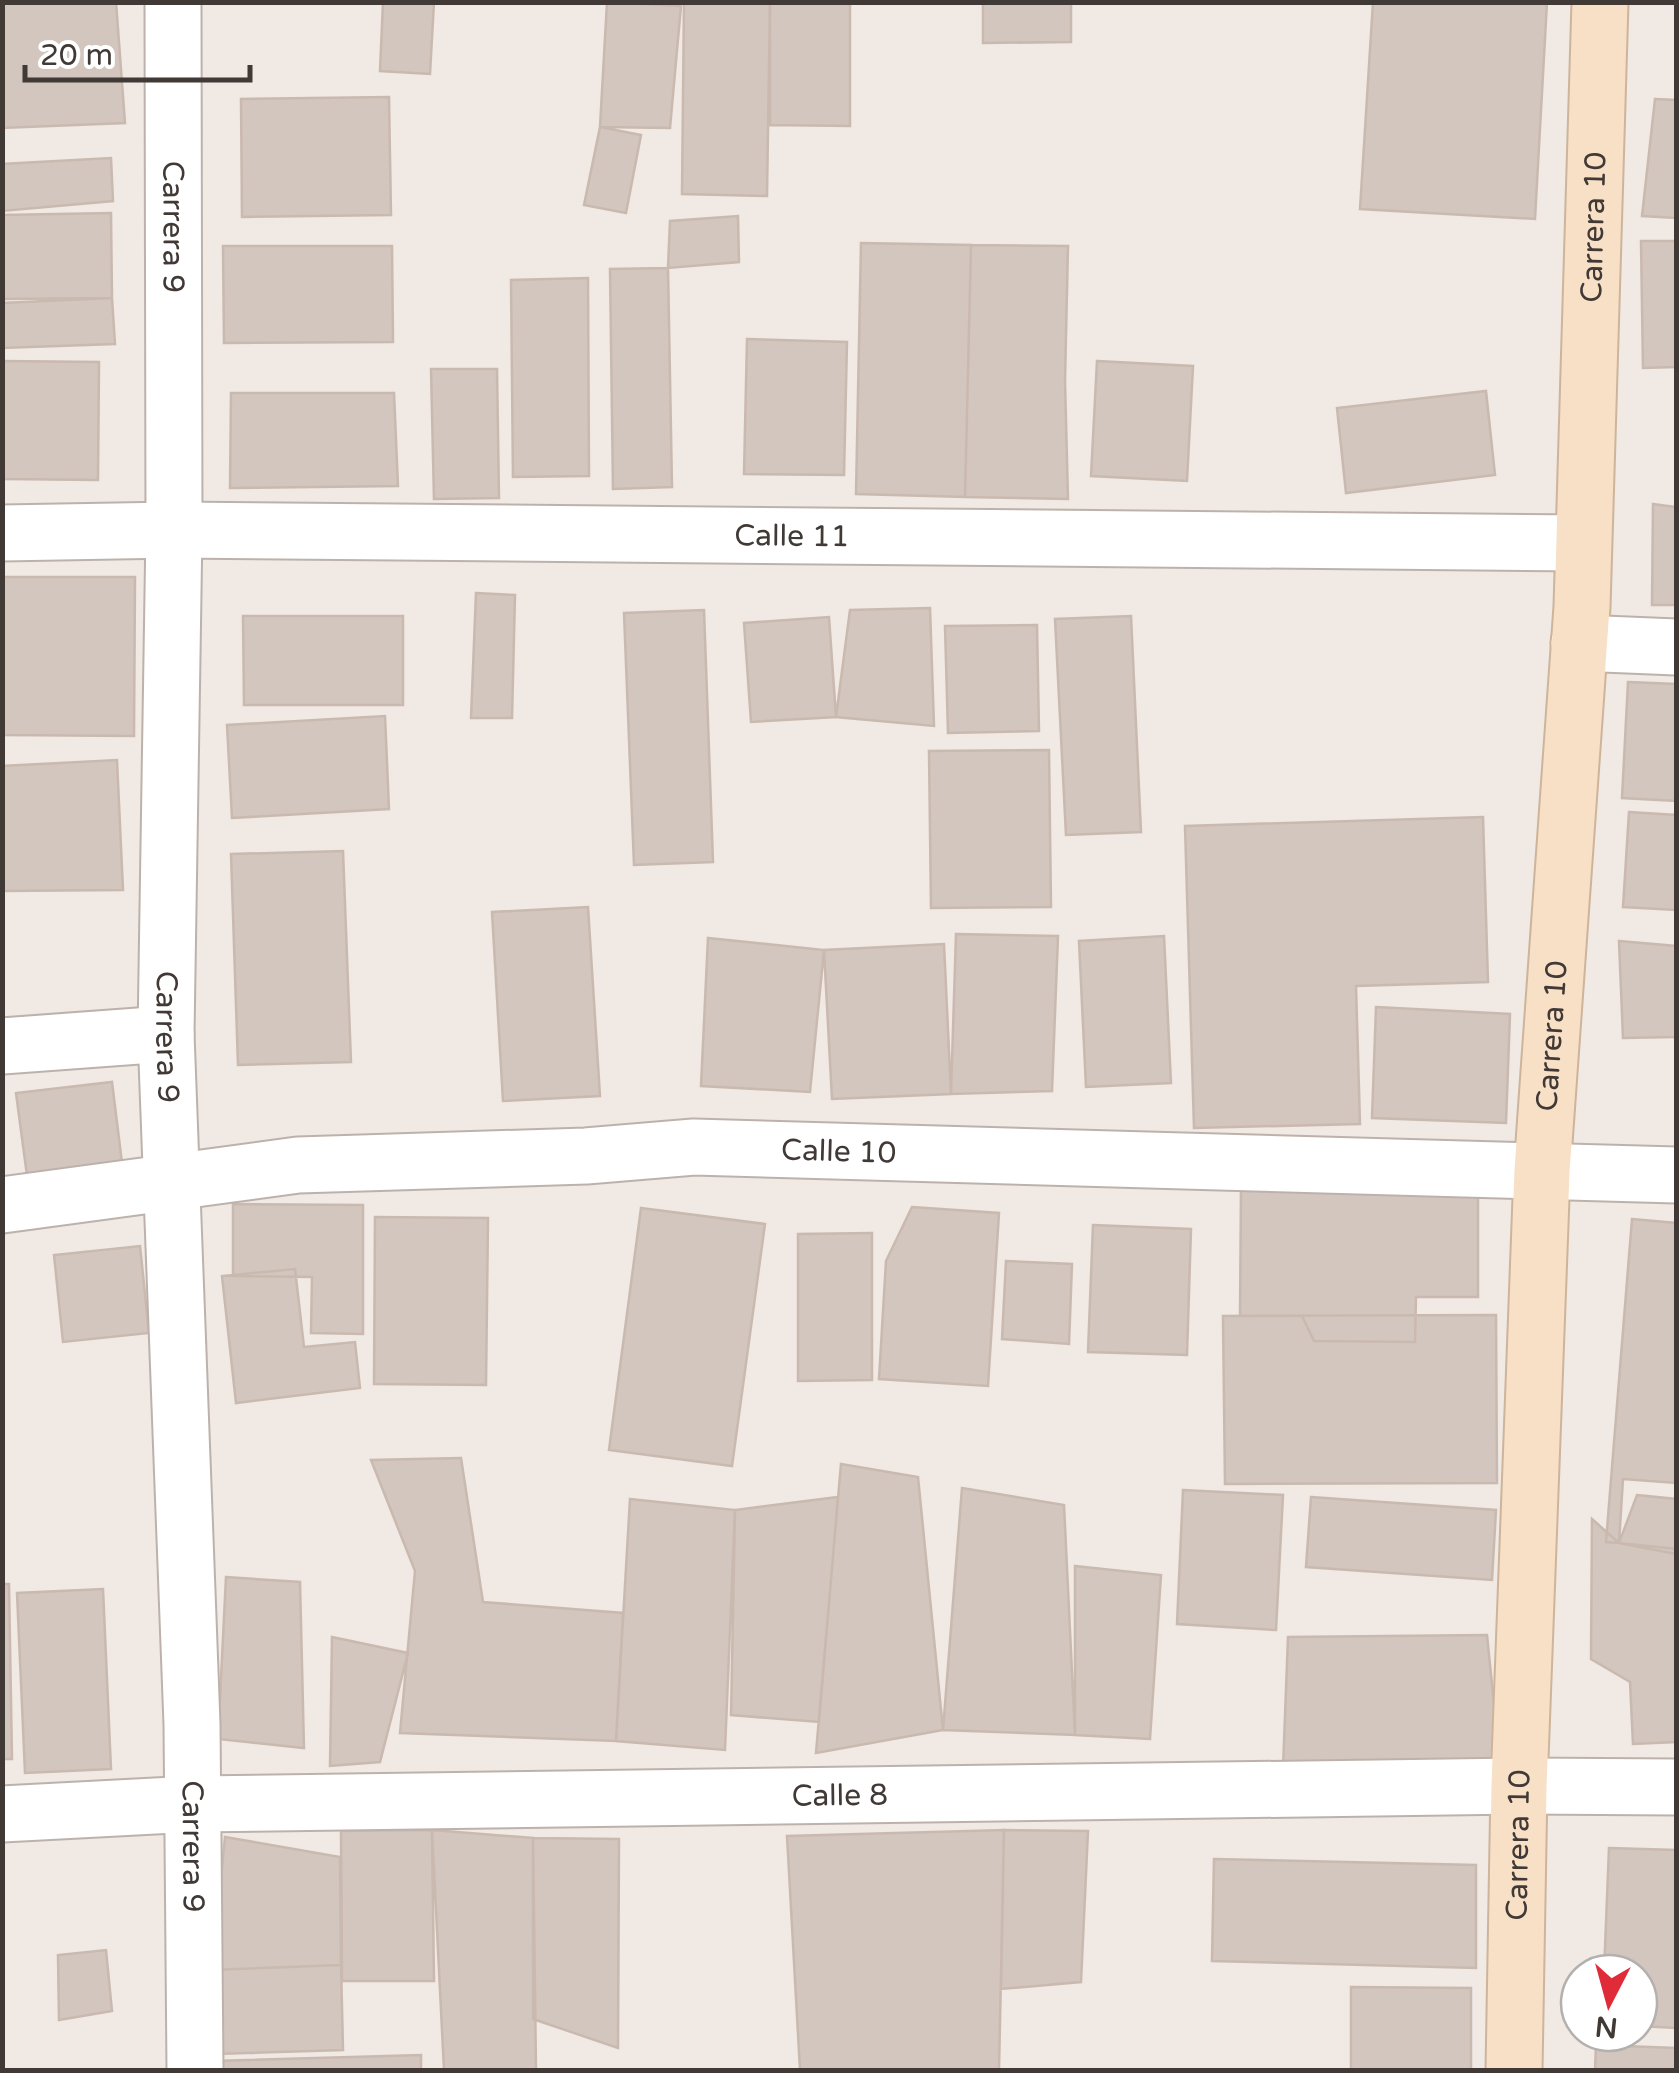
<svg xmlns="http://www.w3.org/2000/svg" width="1679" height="2073" viewBox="0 0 1679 2073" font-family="'Varela Round',sans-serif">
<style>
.building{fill:#d3c6be;stroke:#cab9af;stroke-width:2.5}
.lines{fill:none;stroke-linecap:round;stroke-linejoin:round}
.street-casing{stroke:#bdb2ab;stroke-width:59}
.secondary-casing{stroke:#cdb49b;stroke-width:59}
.street{stroke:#fff;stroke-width:55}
.secondary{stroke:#f7e0c6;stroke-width:55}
.labels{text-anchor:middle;stroke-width:9;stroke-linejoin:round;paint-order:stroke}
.street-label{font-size:30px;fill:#413935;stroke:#fff}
</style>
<rect width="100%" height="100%" fill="#f0e9e4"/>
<path class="building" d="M 2,2 L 116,2 L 125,123 L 2,128 Z
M 383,2 L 434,2 L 430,74 L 380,71 Z
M 607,2 L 681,6 L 670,128 L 600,127 Z
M 684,2 L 770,2 L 767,196 L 682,194 Z
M 770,2 L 850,2 L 850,126 L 770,125 Z
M 983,2 L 1071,2 L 1071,42 L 983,43 Z
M 1373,2 L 1547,2 L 1535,219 L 1360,209 Z
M 389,97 L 391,215 L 242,217 L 241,99 Z
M 1655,99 L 1676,100 L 1676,218 L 1642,216 Z
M 600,127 L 641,135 L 626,213 L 584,205 Z
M 111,158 L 113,201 L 2,211 L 2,164 Z
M 111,213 L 112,298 L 2,299 L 2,215 Z
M 738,216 L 739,262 L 668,268 L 670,221 Z
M 1641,241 L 1676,241 L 1676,367 L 1643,368 Z
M 861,243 L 971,245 L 965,497 L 856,494 Z
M 971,245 L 1068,246 L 1065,381 L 1068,499 L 965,497 Z
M 223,246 L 392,246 L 393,342 L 224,343 Z
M 668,268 L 672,487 L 613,489 L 610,269 Z
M 588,278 L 589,476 L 513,477 L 511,280 Z
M 112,298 L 115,344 L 2,348 L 2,303 Z
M 747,339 L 847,342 L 844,475 L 744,474 Z
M 2,361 L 99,362 L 98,480 L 2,479 Z
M 1097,361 L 1193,366 L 1187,481 L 1091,476 Z
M 431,369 L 497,369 L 499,498 L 434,499 Z
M 1486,391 L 1495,475 L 1346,493 L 1337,408 Z
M 231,393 L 394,393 L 398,486 L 230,488 Z
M 1653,504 L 1676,507 L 1676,605 L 1652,605 Z
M 2,577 L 135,577 L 134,736 L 2,735 Z
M 476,593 L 515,595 L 512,718 L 471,718 Z
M 930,608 L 934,726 L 836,717 L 850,610 Z
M 704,610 L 713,862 L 634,865 L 624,613 Z
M 243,616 L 403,616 L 403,705 L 244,705 Z
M 1131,616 L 1141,832 L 1066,835 L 1055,619 Z
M 829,617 L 836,717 L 751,722 L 744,623 Z
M 1037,625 L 1039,731 L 948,733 L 945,626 Z
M 1628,682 L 1676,684 L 1676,801 L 1622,798 Z
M 385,716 L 389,809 L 232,818 L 227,725 Z
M 1049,750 L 1051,907 L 931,908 L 929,751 Z
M 117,760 L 123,890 L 2,891 L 2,766 Z
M 1629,812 L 1676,815 L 1676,910 L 1623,907 Z
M 1483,817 L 1488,982 L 1356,986 L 1360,1124 L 1194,1128 L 1185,826 Z
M 343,851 L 351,1062 L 238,1065 L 231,854 Z
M 588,907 L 600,1096 L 503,1101 L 492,912 Z
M 956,934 L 1058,936 L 1052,1091 L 951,1094 Z
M 1164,936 L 1171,1083 L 1086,1087 L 1079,941 Z
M 708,938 L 824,950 L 810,1092 L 701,1086 Z
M 1619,941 L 1676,946 L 1676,1037 L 1623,1038 Z
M 944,944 L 951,1094 L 832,1099 L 824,950 Z
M 1376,1007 L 1510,1014 L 1506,1123 L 1372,1118 Z
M 112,1082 L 123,1171 L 28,1183 L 16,1093 Z
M 1241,1189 L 1478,1191 L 1478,1297 L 1416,1297 L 1415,1342 L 1314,1341 L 1302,1316 L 1240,1316 Z
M 233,1204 L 363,1205 L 363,1334 L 311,1333 L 312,1277 L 233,1276 Z
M 912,1207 L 999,1213 L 988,1386 L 879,1379 L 886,1261 Z
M 641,1208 L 765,1224 L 732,1466 L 609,1450 Z
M 375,1217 L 488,1218 L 486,1385 L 374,1384 Z
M 1632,1219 L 1676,1223 L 1676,1483 L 1623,1479 L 1619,1543 L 1606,1542 Z
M 1093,1225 L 1191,1229 L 1187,1355 L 1088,1352 Z
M 872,1233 L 872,1380 L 798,1381 L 798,1234 Z
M 140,1246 L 149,1333 L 63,1342 L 54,1255 Z
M 1006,1261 L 1072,1264 L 1069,1344 L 1002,1339 Z
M 295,1269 L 304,1347 L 355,1342 L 360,1388 L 236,1403 L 222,1276 Z
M 1496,1315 L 1497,1483 L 1225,1484 L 1223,1316 Z
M 461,1458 L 483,1602 L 623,1613 L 616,1741 L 400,1733 L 415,1571 L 371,1460 Z
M 841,1464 L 918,1477 L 943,1730 L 816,1753 Z
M 962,1488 L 1064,1505 L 1075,1735 L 943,1730 Z
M 1183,1490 L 1283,1495 L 1276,1630 L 1177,1624 Z
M 1637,1495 L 1676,1499 L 1676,1554 L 1619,1543 Z
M 838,1497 L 819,1722 L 731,1715 L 735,1510 Z
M 1311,1497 L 1496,1510 L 1492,1580 L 1306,1567 Z
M 630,1499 L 735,1510 L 725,1750 L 616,1741 Z
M 1592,1519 L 1619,1543 L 1676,1549 L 1676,1742 L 1633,1744 L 1630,1682 L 1591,1659 Z
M 1075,1566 L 1161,1575 L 1150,1739 L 1075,1735 Z
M 226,1577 L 300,1582 L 304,1748 L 218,1739 Z
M 2,1584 L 9,1584 L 12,1759 L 2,1759 Z
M 103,1589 L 111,1769 L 25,1773 L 17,1593 Z
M 1487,1635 L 1500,1764 L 1283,1768 L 1288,1637 Z
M 332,1637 L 408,1653 L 380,1762 L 330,1766 Z
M 432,1830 L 434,1981 L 342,1981 L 341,1831 Z
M 432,1830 L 533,1838 L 536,2070 L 444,2070 Z
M 1004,1830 L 999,2070 L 800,2070 L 787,1836 Z
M 1004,1830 L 1088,1831 L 1081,1982 L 1001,1989 Z
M 225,1837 L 340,1857 L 341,1965 L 212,1970 Z
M 533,1838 L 619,1839 L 618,2048 L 533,2019 Z
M 1609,1848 L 1676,1850 L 1676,2028 L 1639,2026 L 1639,1973 L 1604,1973 Z
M 1214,1859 L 1476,1865 L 1476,1968 L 1212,1961 Z
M 106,1950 L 112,2011 L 59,2020 L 58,1955 Z
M 341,1965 L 343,2050 L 216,2054 L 212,1970 Z
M 1351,1987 L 1471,1988 L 1471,2070 L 1351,2070 Z
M 1596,2045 L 1676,2048 L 1676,2070 L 1595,2070 Z
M 421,2055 L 421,2070 L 213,2070 L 213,2061 Z"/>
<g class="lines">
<defs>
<g id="street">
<path id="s1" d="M 173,2 L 174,530 L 166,1034 L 192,1724 L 195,2070"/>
<path id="s2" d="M 2,533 L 174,530 L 1583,543"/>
<path d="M 1579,643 L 1676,647"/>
<path d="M 2,1046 L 166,1034"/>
<path id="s3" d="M 2,1205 L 298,1165 L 586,1156 L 694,1147 L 1676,1175"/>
<path id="s4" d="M 2,1814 L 193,1804 L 1519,1786 L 1676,1787"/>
</g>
<g id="secondary">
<path id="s5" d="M 1514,2070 L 1519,1786 L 1542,1171 L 1582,607 L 1600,2"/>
</g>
</defs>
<use href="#street" class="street-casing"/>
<use href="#secondary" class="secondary-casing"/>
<use href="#street" class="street"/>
<use href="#secondary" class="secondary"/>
</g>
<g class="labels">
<g class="street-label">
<text dy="10" stroke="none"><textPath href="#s1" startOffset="225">Carrera 9</textPath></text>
<text dy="10" stroke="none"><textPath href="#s5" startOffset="1845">Carrera 10</textPath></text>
<text dy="10" stroke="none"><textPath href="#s2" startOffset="790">Calle 11</textPath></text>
<text dy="10" stroke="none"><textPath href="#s5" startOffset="1035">Carrera 10</textPath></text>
<text dy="10" stroke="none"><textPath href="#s1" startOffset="1035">Carrera 9</textPath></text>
<text dy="10" stroke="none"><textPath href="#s3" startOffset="840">Calle 10</textPath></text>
<text dy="10" stroke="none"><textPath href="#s4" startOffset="838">Calle 8</textPath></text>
<text dy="10" stroke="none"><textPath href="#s5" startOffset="225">Carrera 10</textPath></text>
<text dy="10" stroke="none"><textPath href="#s1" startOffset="1845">Carrera 9</textPath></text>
</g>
</g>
<rect width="1679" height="2073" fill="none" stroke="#413935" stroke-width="10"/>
<g transform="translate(1609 2003) rotate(186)"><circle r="48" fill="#ffffff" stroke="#b3b0ae" stroke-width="2.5"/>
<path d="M0-8L18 38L0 25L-18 38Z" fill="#e02b39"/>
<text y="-15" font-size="28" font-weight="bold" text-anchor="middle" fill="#413935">N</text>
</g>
<path d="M25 65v15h225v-15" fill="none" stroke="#413935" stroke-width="5"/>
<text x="40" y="65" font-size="30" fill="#413935" stroke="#ffffff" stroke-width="8" paint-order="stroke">20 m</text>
</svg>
